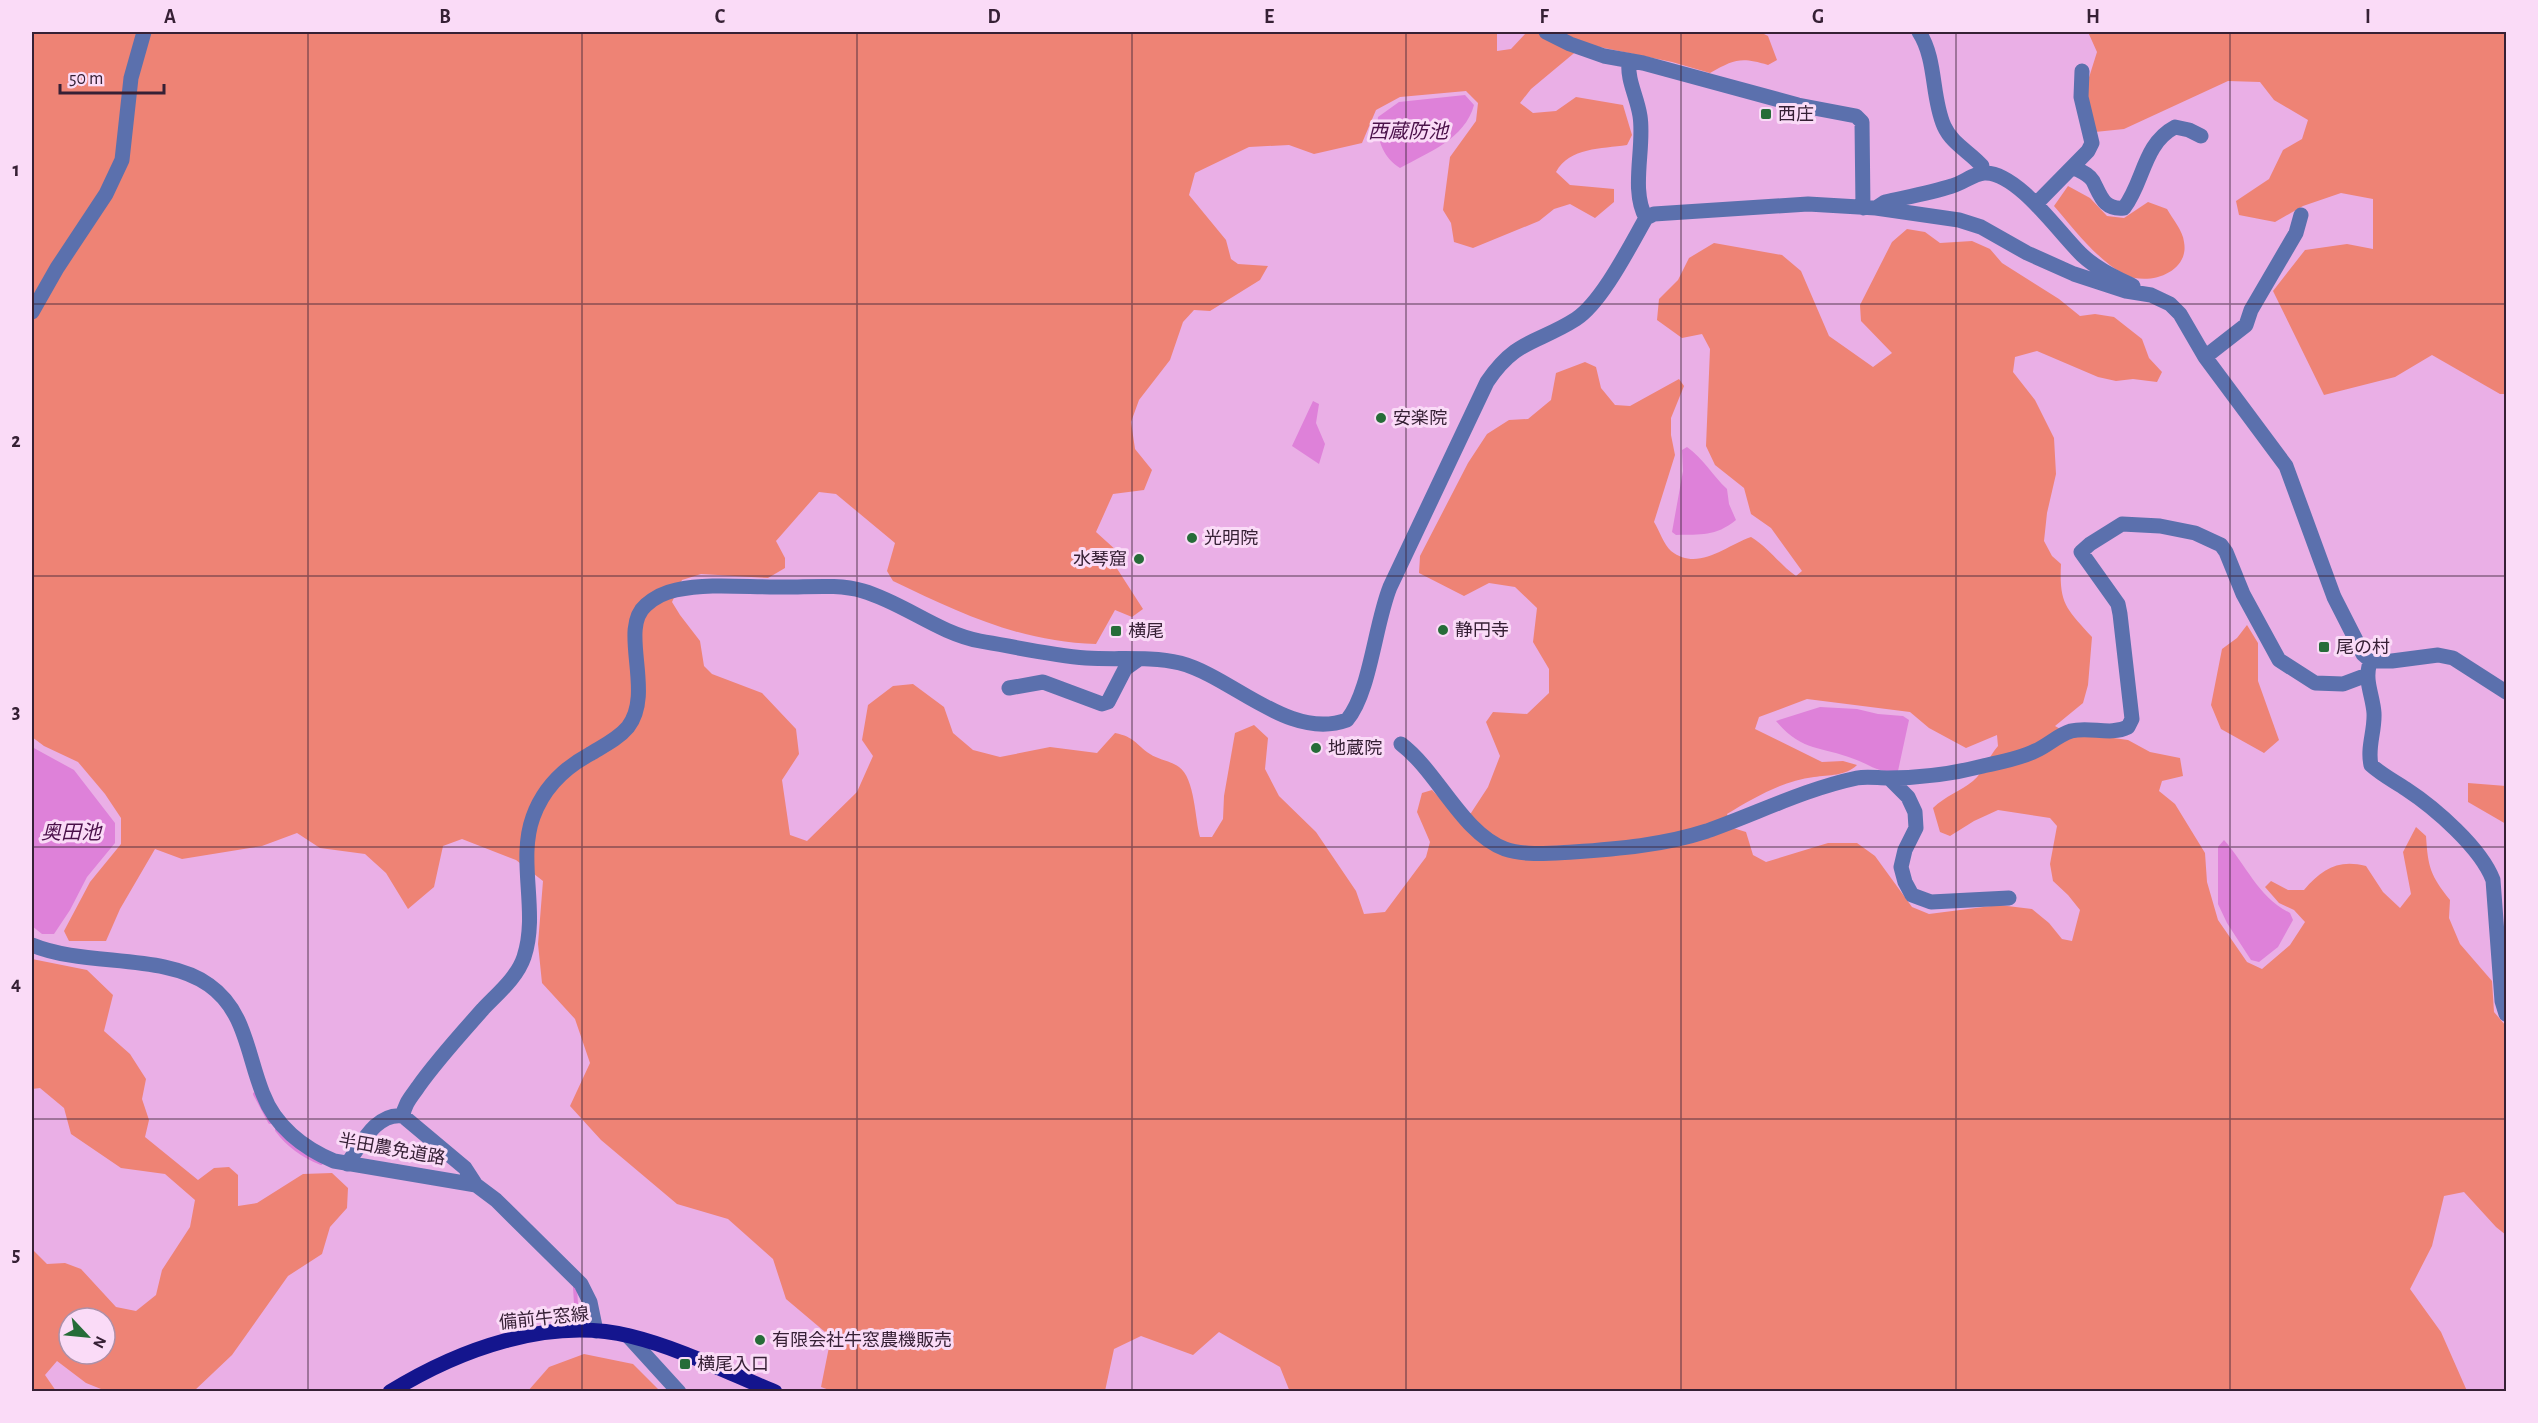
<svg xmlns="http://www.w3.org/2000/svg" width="2538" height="1423" viewBox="0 0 2538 1423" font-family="'Alegreya Sans','Noto Sans JP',sans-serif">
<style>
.green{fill:#ee8375;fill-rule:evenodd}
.water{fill:#de81d9}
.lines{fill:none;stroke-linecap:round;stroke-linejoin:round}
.stream{stroke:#de81d9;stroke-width:4}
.minor{stroke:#5b70ad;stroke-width:15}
.major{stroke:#14158e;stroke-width:15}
.grid{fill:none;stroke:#362035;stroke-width:1.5;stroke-opacity:0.55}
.poi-dot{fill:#266c38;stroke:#fadbf7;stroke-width:2}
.labels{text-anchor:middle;stroke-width:6;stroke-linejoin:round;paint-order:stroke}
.poi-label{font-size:18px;fill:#362035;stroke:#fadbf7;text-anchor:start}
.street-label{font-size:18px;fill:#362035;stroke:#fadbf7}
.water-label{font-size:20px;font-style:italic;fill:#4a1049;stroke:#fadbf7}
.neatline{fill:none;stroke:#362035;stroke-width:2}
.grid-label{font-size:20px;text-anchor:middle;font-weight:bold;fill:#362035}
</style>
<rect width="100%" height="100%" fill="#eaafe6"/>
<path class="green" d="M 32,32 L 1497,32 L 1497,51 L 1511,49 L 1527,32 L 1760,32 L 1768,36 L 1777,60 L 1768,65 C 1741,57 1735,59 1710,73 L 1672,62 L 1585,44 L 1531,89 L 1520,103 L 1533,113 L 1556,111 L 1576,97 L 1623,105 L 1632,135 L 1627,145 C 1601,149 1570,147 1556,172 L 1570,185 L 1614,189 L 1614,202 L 1595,218 L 1570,204 L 1554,209 L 1539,221 L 1473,248 L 1454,242 L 1451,223 L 1443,210 L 1450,157 L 1476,121 L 1478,103 L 1466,91 L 1400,97 L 1376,110 L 1362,143 L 1314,154 L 1289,145 L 1249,147 L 1195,173 L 1189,195 L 1226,240 L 1231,259 L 1238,264 L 1268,266 L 1260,280 L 1210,311 L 1194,310 L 1183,322 L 1170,360 L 1139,400 L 1131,422 L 1135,449 L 1152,470 L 1144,490 L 1113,494 L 1096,532 L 1117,551 L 1116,567 L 1143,609 L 1132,617 L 1115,610 L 1096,644 C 1020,642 960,613 893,581 L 887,571 L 895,543 L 836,494 L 819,492 L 776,541 L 785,558 L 785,568 L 768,578 L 701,574 L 682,580 L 672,602 L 680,615 L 700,641 L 704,666 L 712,674 L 762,693 L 796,729 L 799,754 L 782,780 L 790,835 L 807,841 L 857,792 L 873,756 L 862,740 L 868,705 L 893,686 L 913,684 L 944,707 L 953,733 L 973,750 L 1000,757 L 1050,747 L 1097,753 L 1115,733 C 1135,737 1135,744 1150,754 C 1159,760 1171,761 1179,767 C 1195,778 1195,820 1200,837 L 1212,837 L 1223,819 L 1224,796 L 1235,733 L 1254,725 L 1268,738 L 1265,769 L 1279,796 L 1316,832 L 1356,891 L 1364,914 L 1385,912 L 1426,857 L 1430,842 L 1417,812 L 1422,793 L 1432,790 L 1457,816 L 1471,813 L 1488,787 L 1500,756 L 1486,722 L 1493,712 L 1527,714 L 1549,693 L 1549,669 L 1533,642 L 1537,608 L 1515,587 L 1489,583 L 1464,596 L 1419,573 L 1420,556 L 1468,463 L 1487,434 L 1509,420 L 1528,419 L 1551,400 L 1556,373 L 1585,362 L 1596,367 L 1601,388 L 1615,405 L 1630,406 L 1679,379 L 1684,386 L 1671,418 L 1671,435 L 1675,455 L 1654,522 C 1659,530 1664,545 1671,551 C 1698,572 1725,546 1751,537 C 1769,548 1779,564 1796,576 L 1802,571 L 1771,528 L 1751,514 L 1744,488 L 1715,465 L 1706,446 L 1710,349 L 1702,334 L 1682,338 L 1657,320 L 1659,299 L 1678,280 L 1689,258 L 1714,243 L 1782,255 L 1801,271 L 1829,336 L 1873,367 L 1892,353 L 1861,321 L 1860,305 L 1892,242 L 1907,229 L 1925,232 L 1940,243 L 1972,241 L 1990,249 L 2002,263 L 2059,299 L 2080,316 L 2095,314 L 2114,317 L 2142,339 L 2149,358 L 2162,372 L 2157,382 L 2133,379 L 2116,381 L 2098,377 L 2037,351 L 2015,357 L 2013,372 L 2035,400 L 2054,438 L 2056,474 L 2047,513 L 2044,541 L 2052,556 L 2061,564 C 2059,604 2066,608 2092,637 L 2088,685 L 2083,703 L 2055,726 L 2071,735 L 2092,735 L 2128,740 L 2150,752 L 2180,758 L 2183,776 L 2162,781 L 2159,791 L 2175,804 L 2205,853 L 2207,882 L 2218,920 L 2247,962 L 2262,969 L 2290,945 L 2305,922 L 2294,910 L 2279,903 L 2265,887 L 2271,881 L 2288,890 L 2304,890 C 2322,869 2338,859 2366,866 L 2383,892 L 2400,908 L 2411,894 L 2403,852 L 2416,827 L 2426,836 C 2428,867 2430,875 2450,900 L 2449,918 L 2460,944 L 2492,981 L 2494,1012 L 2506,1026 L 2506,1235 L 2496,1227 L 2464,1192 L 2444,1196 L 2432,1246 L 2410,1289 L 2441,1332 L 2467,1391 L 1290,1392 L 1280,1367 L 1219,1332 L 1193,1355 L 1141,1336 L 1114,1349 L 1105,1391 L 832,1391 L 821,1387 L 831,1337 L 786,1299 L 773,1259 L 728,1219 L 677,1204 L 601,1140 L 570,1106 L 590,1063 L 575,1019 L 542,983 L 538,944 L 543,881 L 516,860 L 462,839 L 443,846 L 434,887 L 408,909 L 386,873 L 365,854 L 320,848 L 297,833 L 262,846 L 182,859 L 155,849 L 120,909 L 106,941 L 69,941 L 64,931 L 90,882 L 121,844 L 121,818 L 105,794 L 78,762 L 44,746 L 32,737 ZM 1807,699 L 1910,712 L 1929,728 L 1966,748 L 1997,735 L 1998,746 C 1989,756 1982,774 1973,781 C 1961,791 1945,796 1933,808 L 1940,832 L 1950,836 L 1974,821 L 1998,810 L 2050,818 L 2057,826 L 2050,864 L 2053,881 L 2068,895 L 2080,910 L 2072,941 L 2062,939 L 2049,923 L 2032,909 L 1999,905 L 1929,914 L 1912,907 L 1875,856 L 1857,843 L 1828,843 L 1766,862 L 1753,855 L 1746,832 L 1733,828 L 1727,814 C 1754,798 1782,781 1814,777 C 1829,775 1846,776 1857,765 L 1843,761 L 1822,762 L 1755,729 L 1759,717 Z
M 2088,32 L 2506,32 L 2506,394 L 2500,394 L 2432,355 L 2395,377 L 2324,395 L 2273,291 L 2305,250 L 2347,244 L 2373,249 L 2373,199 L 2341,193 L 2303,206 L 2275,222 L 2239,215 L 2236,201 L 2269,179 L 2283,150 L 2302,139 L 2308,120 L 2274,100 L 2260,82 L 2228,81 L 2124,129 L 2095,132 L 2086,87 L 2097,52 Z
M 2068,186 L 2090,198 L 2107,216 L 2124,218 L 2148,202 L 2167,209 C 2172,218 2183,231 2184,242 C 2190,273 2147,287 2124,274 C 2097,260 2074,229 2054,206 Z
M 2247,625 L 2258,643 L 2258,681 L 2279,740 L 2264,753 L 2221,729 L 2211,705 L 2222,649 L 2237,638 Z
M 2468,783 L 2506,786 L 2506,824 L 2468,802 Z
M 32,959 L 87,970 L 113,995 L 104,1031 L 130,1054 L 146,1079 L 142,1099 L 149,1120 L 145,1137 L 198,1180 L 214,1168 L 229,1167 L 238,1175 L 238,1206 L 257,1203 L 303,1174 L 332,1173 L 348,1188 L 347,1208 L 330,1227 L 322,1254 L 288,1276 L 232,1355 L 194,1391 L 106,1391 L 86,1383 L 57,1361 L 45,1375 L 56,1391 L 32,1391 L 32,1242 L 34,1251 L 47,1264 L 65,1263 L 81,1269 L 116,1307 L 136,1311 L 156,1295 L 162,1270 L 190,1227 L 195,1200 L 165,1174 L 121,1168 L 71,1134 L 64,1108 L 40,1088 L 32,1089 ZM 69,1318 L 105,1318 L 105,1354 L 69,1354 Z
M 584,1354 L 633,1364 L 660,1391 L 528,1391 L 549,1367 Z"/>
<path class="water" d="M 1465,95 L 1474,105 C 1465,139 1427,153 1400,168 C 1382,157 1376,137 1378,117 L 1399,102 Z
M 1313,401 L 1319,404 L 1316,423 L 1325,444 L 1319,464 L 1292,446 Z
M 1687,447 C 1703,458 1713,476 1727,489 L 1729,504 L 1736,520 C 1715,537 1701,534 1676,535 L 1672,532 L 1683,471 L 1682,450 Z
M 1820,707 L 1857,709 L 1878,714 L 1903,716 L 1909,720 L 1898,771 C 1877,773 1873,766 1854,759 C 1820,746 1802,752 1776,721 Z
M 32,747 L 74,770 L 115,823 L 115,843 L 87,877 L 70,910 L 54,934 L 42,934 L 32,926 Z
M 2224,840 C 2247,866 2258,897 2290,913 L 2293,920 L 2278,947 L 2259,962 L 2251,960 L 2227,923 L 2218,904 L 2218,847 Z"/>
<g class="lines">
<path class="stream" d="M 255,1094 L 270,1122
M 277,1130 C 288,1145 304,1156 321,1163
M 566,1319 L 576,1304 L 575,1287"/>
<path class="minor" d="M 1546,32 L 1570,44 L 1604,56 L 1643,63 L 1798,105 L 1856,116 L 1862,122 L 1863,208
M 1919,32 C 1937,60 1931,96 1944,126 C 1952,144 1970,152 1982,166 L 1982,172
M 1629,61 C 1627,81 1637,96 1640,116 C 1645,147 1630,190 1646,218
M 2073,167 C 2080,171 2089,174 2093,181 C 2101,197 2104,210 2124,208 C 2144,182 2143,144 2175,127 L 2189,130 L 2201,136
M 2036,204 L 2088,151 L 2092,143 L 2081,97 L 2082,71
M 1876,208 L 1885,202 C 1907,197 1930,193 1952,186 C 1963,183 1976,172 1986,173 C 2019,174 2059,233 2082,255 C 2097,269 2115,277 2133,286
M 32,312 L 57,268 L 106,194 L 122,160 L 131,78 L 144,32
M 2205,357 L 2246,325 L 2251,310 L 2296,233 L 2301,215
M 2369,666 C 2365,682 2373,697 2374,713 C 2375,731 2367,747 2371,765 C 2382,775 2394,781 2406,789 C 2435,808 2481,848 2493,880 L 2502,1001 L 2506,1014
M 1009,688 L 1043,682 L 1102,704 L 1108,702 L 1125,669 L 1139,659
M 1401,744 C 1438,772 1462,833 1505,849 C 1525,856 1553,853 1573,852 C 1618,849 1664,845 1707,831 C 1758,813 1805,789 1857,778 C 1867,776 1878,778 1888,778 C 1920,778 1952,774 1983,766 C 2000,762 2019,759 2035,751 C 2047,746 2058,735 2071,731 C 2090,726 2110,736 2128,727 L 2132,719 L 2120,614 L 2118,604 L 2081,552 L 2090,544 L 2122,524 L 2160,526 L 2195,533 L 2221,545 L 2226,552 L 2243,594 L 2279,660 L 2315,683 L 2343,684 L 2367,675
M 1889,778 L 1908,797 L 1915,812 L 1916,828 L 1905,850 L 1901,867 L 1905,882 L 1912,895 L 1931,902 L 2009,898
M 32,945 C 85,967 165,953 209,985 C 246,1011 247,1055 263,1094 C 275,1126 303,1148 334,1161 L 476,1185 L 496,1200 L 581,1284 L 590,1302 L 596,1331
M 347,1164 C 361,1145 376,1112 403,1116
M 476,1185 L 465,1168 L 403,1116 C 404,1104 412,1096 418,1087 C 437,1060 461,1034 483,1009 C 497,994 517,978 524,957 C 539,912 517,861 533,817 C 543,789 564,768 590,754 C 603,746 618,739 628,727 C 655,692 618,629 646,605 C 654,598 666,592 676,590 C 708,583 744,587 776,587 C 804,588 836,583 863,591 C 904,603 938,633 980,641 C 1015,647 1051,655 1086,658 C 1117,660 1149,656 1180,663 C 1233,677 1289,741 1347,720 C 1370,693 1375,624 1390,587 L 1487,382 C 1517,338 1537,344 1576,319 C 1602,302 1630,246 1646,218 L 1654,214 L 1808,204 L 1876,208 L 1959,220 L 1981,227 L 2027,253 L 2074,274 L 2126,291 L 2151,295 L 2170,304 L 2180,314 L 2205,357 L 2286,466 L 2334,597 L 2363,654 L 2371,661 L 2392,661 L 2438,655 L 2453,658 L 2506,692
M 628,1336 L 679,1392"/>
<path class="major" d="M 390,1392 C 458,1350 549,1316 630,1336 C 679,1348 727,1372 775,1392"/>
</g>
<path class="grid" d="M 308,32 L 308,1392M 582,32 L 582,1392M 857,32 L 857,1392M 1132,32 L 1132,1392M 1406,32 L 1406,1392M 1681,32 L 1681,1392M 1956,32 L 1956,1392M 2230,32 L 2230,1392M 32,304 L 2506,304M 32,576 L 2506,576M 32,847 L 2506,847M 32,1119 L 2506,1119"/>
<g class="poi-dot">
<rect x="1760" y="108" width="12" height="12" rx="3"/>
<circle cx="1381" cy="418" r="6"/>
<circle cx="1192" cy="538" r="6"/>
<circle cx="1139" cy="559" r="6"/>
<circle cx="1443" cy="630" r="6"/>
<rect x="1110" y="625" width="12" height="12" rx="3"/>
<rect x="2318" y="641" width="12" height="12" rx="3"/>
<circle cx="1316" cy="748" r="6"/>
<circle cx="760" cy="1340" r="6"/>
<rect x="679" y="1358" width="12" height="12" rx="3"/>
</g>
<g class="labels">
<g class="poi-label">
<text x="1778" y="120">西庄</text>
<text x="1393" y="424">安楽院</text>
<text x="1204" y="544">光明院</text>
<text x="1127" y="565" text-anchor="end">水琴窟</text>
<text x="1455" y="636">静円寺</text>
<text x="1128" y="637">横尾</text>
<text x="2336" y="653">尾の村</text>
<text x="1328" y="754">地蔵院</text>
<text x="772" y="1346">有限会社牛窓農機販売</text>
<text x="697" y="1370">横尾入口</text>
</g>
<g class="street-label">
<text transform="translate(392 1149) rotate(10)" y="6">半田農免道路</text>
<text transform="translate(544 1318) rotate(-6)" y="6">備前牛窓線</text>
</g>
<g class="water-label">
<text x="1408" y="138">西蔵防池</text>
<text x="71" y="839">奥田池</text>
</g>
</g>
<rect width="2538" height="1423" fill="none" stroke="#fadbf7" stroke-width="66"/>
<g transform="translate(87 1336) rotate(116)"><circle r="28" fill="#fadbf7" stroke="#ac90a9" stroke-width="1.5"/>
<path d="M0-4.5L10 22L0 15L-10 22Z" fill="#266c38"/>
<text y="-9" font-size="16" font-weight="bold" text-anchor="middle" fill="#362035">N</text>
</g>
<path d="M60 84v9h104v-9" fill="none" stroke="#362035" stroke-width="3"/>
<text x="69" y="84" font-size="18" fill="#362035" stroke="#fadbf7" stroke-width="4.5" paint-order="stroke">50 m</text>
<rect x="33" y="33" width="2472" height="1357" class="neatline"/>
<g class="grid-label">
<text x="170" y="23">A</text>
<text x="445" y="23">B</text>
<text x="720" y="23">C</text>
<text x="994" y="23">D</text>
<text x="1269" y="23">E</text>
<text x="1544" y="23">F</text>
<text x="1818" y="23">G</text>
<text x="2093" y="23">H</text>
<text x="2368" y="23">I</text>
<text x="16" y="176">1</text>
<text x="16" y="447">2</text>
<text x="16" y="718">3</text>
<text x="16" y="990">4</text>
<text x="16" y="1261">5</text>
</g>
</svg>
